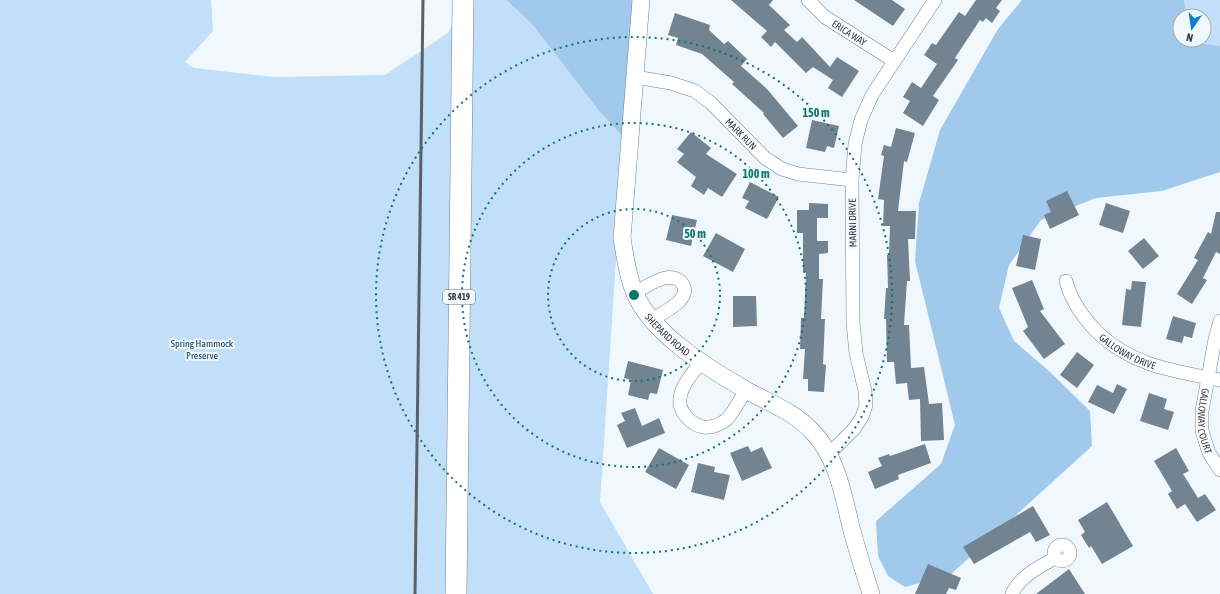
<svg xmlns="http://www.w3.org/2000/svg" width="1220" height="594" viewBox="0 0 1220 594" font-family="'Asap Condensed',sans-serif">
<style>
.green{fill:#c1dff9}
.forest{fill:#a0c9ec}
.building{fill:#728391}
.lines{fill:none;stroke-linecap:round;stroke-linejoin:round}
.minor-casing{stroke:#718190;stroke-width:14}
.tertiary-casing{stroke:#718190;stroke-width:18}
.primary-casing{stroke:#718190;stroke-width:22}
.minor{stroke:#fff;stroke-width:13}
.tertiary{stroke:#fff;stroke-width:17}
.primary{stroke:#fff;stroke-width:21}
.rail{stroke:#596066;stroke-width:3}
.ring{fill:none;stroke:#0f766e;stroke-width:2;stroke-dasharray:2 4}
.labels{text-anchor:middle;stroke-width:4;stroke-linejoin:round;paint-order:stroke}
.shield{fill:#f0f8fe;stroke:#6d747a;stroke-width:1}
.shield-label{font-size:9px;font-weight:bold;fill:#353c42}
.street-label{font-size:10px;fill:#353c42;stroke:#f0f8fe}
.park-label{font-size:10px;fill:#063758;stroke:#f0f8fe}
.centre{fill:#0f766e;stroke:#f0f8fe;stroke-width:2}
.ring-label{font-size:12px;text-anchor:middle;font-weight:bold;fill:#0f766e;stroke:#f0f8fe;stroke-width:4;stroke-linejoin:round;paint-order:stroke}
</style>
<rect width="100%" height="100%" fill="#f0f8fe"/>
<path class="green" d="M 0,0 L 211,0 L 213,31 L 185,62 L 194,68 L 273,77 L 385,75 L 448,33 L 457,14 L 450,594 L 0,594 Z
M 469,0 L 506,0 L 532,24 L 599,111 L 624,138 L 600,502 L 653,594 L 461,594 Z
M 1184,0 L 1220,0 L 1220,46 L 1192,42 L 1192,40 L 1204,40 L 1204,16 L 1187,16 Z"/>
<path class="forest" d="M 506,0 L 634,0 L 624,138 L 599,111 L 532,24 Z
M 1022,0 L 1184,0 L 1187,16 L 1180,16 L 1180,40 L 1192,40 L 1192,42 L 1220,46 L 1220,172 L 1162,191 L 1096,198 L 1041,220 L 1009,265 L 999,308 L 1014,341 L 1049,371 L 1090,411 L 1092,446 L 950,575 L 905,587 L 888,576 L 878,556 L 876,521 L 941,464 L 955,425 L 915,261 L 919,203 L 940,130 L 998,29 Z"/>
<path class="building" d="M 731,0 L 773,0 L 769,5 L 790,25 L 784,30 L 797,42 L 802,37 L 830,67 L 837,57 L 859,71 L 842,97 L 828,88 L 833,80 L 813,67 L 806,73 L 775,42 L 771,47 L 761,37 L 767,31 Z
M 854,0 L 892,0 L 905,9 L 893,26 Z
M 976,0 L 1002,0 L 996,8 L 1000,11 L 992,23 L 986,18 L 983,22 L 980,20 L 955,58 L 958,60 L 933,96 L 939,100 L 923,126 L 903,113 L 910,101 L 903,97 L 912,82 L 921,88 L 937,64 L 924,55 L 932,43 L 936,45 L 959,12 L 965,16 Z
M 675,13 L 710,25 L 709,30 L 724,44 L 728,41 L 747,59 L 741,66 L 767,89 L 798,126 L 783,138 L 763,114 L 764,113 L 732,84 L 734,82 L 702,54 L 676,45 L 678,38 L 668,35 Z
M 812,120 L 839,126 L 834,148 L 827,146 L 825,152 L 806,148 Z
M 896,128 L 915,133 L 907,162 L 904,161 L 898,211 L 916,211 L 915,239 L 908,239 L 910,281 L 907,281 L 904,325 L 909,325 L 911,368 L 924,367 L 929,404 L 942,403 L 944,440 L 921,441 L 920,399 L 909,400 L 907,383 L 896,384 L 894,362 L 887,362 L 886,319 L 884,319 L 886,288 L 888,288 L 887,255 L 889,255 L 890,226 L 883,226 L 884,200 L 878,199 L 884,156 L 881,155 L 884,145 L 891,147 Z
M 691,132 L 711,148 L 706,154 L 737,174 L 722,197 L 708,188 L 704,195 L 691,186 L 696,177 L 677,162 L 684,154 L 677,149 Z
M 750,182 L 779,197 L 767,219 L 745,208 L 749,201 L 742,198 Z
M 1067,191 L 1079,215 L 1050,229 L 1044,215 L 1051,212 L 1046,201 Z
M 809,203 L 828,204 L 828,218 L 817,218 L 817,241 L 828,241 L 828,253 L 819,254 L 819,279 L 823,279 L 821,319 L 825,319 L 823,364 L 826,365 L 824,392 L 808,391 L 808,379 L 803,379 L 805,349 L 800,349 L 801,318 L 804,318 L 806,272 L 803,272 L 803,233 L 797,233 L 797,210 L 809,210 Z
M 1106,203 L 1130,211 L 1123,233 L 1099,225 Z
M 1216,212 L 1220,212 L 1220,254 L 1216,252 L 1203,278 L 1207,280 L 1192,304 L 1177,294 L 1198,260 L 1194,258 L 1208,232 L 1211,234 Z
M 672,215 L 697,220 L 691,246 L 666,240 Z
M 716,233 L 745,249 L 733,272 L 703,256 Z
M 1023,235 L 1041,239 L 1035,270 L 1016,266 Z
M 1144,238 L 1159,256 L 1143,269 L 1128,251 Z
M 1032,280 L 1044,309 L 1040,311 L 1065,344 L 1044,359 L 1023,331 L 1028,327 L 1012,288 Z
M 1132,281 L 1146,282 L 1141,327 L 1122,325 L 1126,289 L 1131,290 Z
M 733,296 L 756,296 L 757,326 L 733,327 Z
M 1173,316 L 1196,323 L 1192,338 L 1184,336 L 1182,343 L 1166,339 Z
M 1077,352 L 1094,365 L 1077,388 L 1060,375 Z
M 628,361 L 663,370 L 657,394 L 650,393 L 648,400 L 628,395 L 631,380 L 624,378 Z
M 1117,384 L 1127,389 L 1114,414 L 1088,402 L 1097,385 L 1113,393 Z
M 1149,393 L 1167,399 L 1164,409 L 1174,412 L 1168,430 L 1140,421 Z
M 635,408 L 642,426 L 659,418 L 665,433 L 627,448 L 617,425 L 625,421 L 621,413 Z
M 925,444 L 931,463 L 898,475 L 899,479 L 875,489 L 868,472 L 882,466 L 878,458 L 889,454 L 890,456 Z
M 748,446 L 751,452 L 762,447 L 772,468 L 742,481 L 730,453 Z
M 659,448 L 689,465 L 676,489 L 645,472 Z
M 1176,448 L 1189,471 L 1183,474 L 1198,498 L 1205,494 L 1216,510 L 1197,522 L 1185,504 L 1177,509 L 1168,494 L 1172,491 L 1154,461 Z
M 698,463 L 715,467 L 714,472 L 730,475 L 724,500 L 691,492 Z
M 1107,502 L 1133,546 L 1102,564 L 1091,546 L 1089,548 L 1081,535 L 1085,532 L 1078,520 Z
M 1033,506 L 1050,535 L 1036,542 L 1030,532 L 974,564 L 963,547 Z
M 928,564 L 961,578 L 956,590 L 949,588 L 946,594 L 915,594 Z
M 1069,569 L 1085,594 L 1036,594 Z"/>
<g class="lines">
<defs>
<g id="minor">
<path id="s1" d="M 808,0 L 825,17 L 894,61"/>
<path id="s2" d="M 635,77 L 671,83 L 695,91 L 711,103 L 765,158 L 782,169 L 798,174 L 852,180"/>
<path id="s3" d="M 1066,281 C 1068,288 1070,295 1074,301 C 1079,312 1088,322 1096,331 C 1132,366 1173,371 1220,380"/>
<path d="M 635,292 C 644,288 655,280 665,278 C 670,277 676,278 680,281 C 697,297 663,313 652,319"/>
<path id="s4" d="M 1220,321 L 1215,339 L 1202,411 L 1202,431 L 1209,453 L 1220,470"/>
<path d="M 701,362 C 693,373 682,384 680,398 C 678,411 690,424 703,427 C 711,428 719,425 726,420 C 732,415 741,398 746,390"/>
<path d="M 829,454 L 854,429 L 862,417 L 866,405 L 865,391 L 856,353 L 853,323 L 852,180 L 855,144 L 861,120 L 872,95 L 935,0"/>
<circle cx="1062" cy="553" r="8"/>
<path d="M 1012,594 C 1019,577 1039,567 1055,558"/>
</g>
<g id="tertiary">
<path id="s5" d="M 641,0 L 622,238 C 625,256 627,274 634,291 C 650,333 708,368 746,390 C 769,403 793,411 812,431 C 837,457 843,494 851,527 C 857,550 864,572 871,594"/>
</g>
<path id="primary" d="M 456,594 L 463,0"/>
</defs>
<use href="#minor" class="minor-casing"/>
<use href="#tertiary" class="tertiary-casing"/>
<use href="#primary" class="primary-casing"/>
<use href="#minor" class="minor"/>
<use href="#tertiary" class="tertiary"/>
<use href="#primary" class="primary"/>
<path class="rail" d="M 415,594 L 423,0"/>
</g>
<g class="ring">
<circle cx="634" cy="295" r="86"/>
<circle cx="634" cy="295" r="172"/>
<circle cx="634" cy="295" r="258"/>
</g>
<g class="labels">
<rect class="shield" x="443" y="290" width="32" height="14" rx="3"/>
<g class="shield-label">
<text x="459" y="300">SR 419</text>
</g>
<g class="street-label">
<text dy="4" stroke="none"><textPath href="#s1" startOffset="53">ERICA WAY</textPath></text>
<text dy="4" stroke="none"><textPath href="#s2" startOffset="125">MARK RUN</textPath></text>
<text transform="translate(852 223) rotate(-91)" y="4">MARNI DRIVE</text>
<text dy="4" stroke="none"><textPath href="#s5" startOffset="349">SHEPARD ROAD</textPath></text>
<text dy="4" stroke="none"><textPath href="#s3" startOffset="97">GALLOWAY DRIVE</textPath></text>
<text dy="4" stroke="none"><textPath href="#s4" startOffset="102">GALLOWAY COURT</textPath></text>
</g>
<g class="park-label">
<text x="202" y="347">Spring Hammock<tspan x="202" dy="12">Preserve</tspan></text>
</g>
</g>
<circle cx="634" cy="295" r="6" class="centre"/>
<g class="ring-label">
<text x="816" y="117">150 m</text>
<text x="756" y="178">100 m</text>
<text x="695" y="238">50 m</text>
</g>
<g transform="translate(1192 28) rotate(193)"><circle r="19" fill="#f0f8fe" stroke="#a5adb3"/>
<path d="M0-3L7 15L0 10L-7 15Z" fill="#0781c9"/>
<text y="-6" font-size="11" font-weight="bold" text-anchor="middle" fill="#353c42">N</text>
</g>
</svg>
